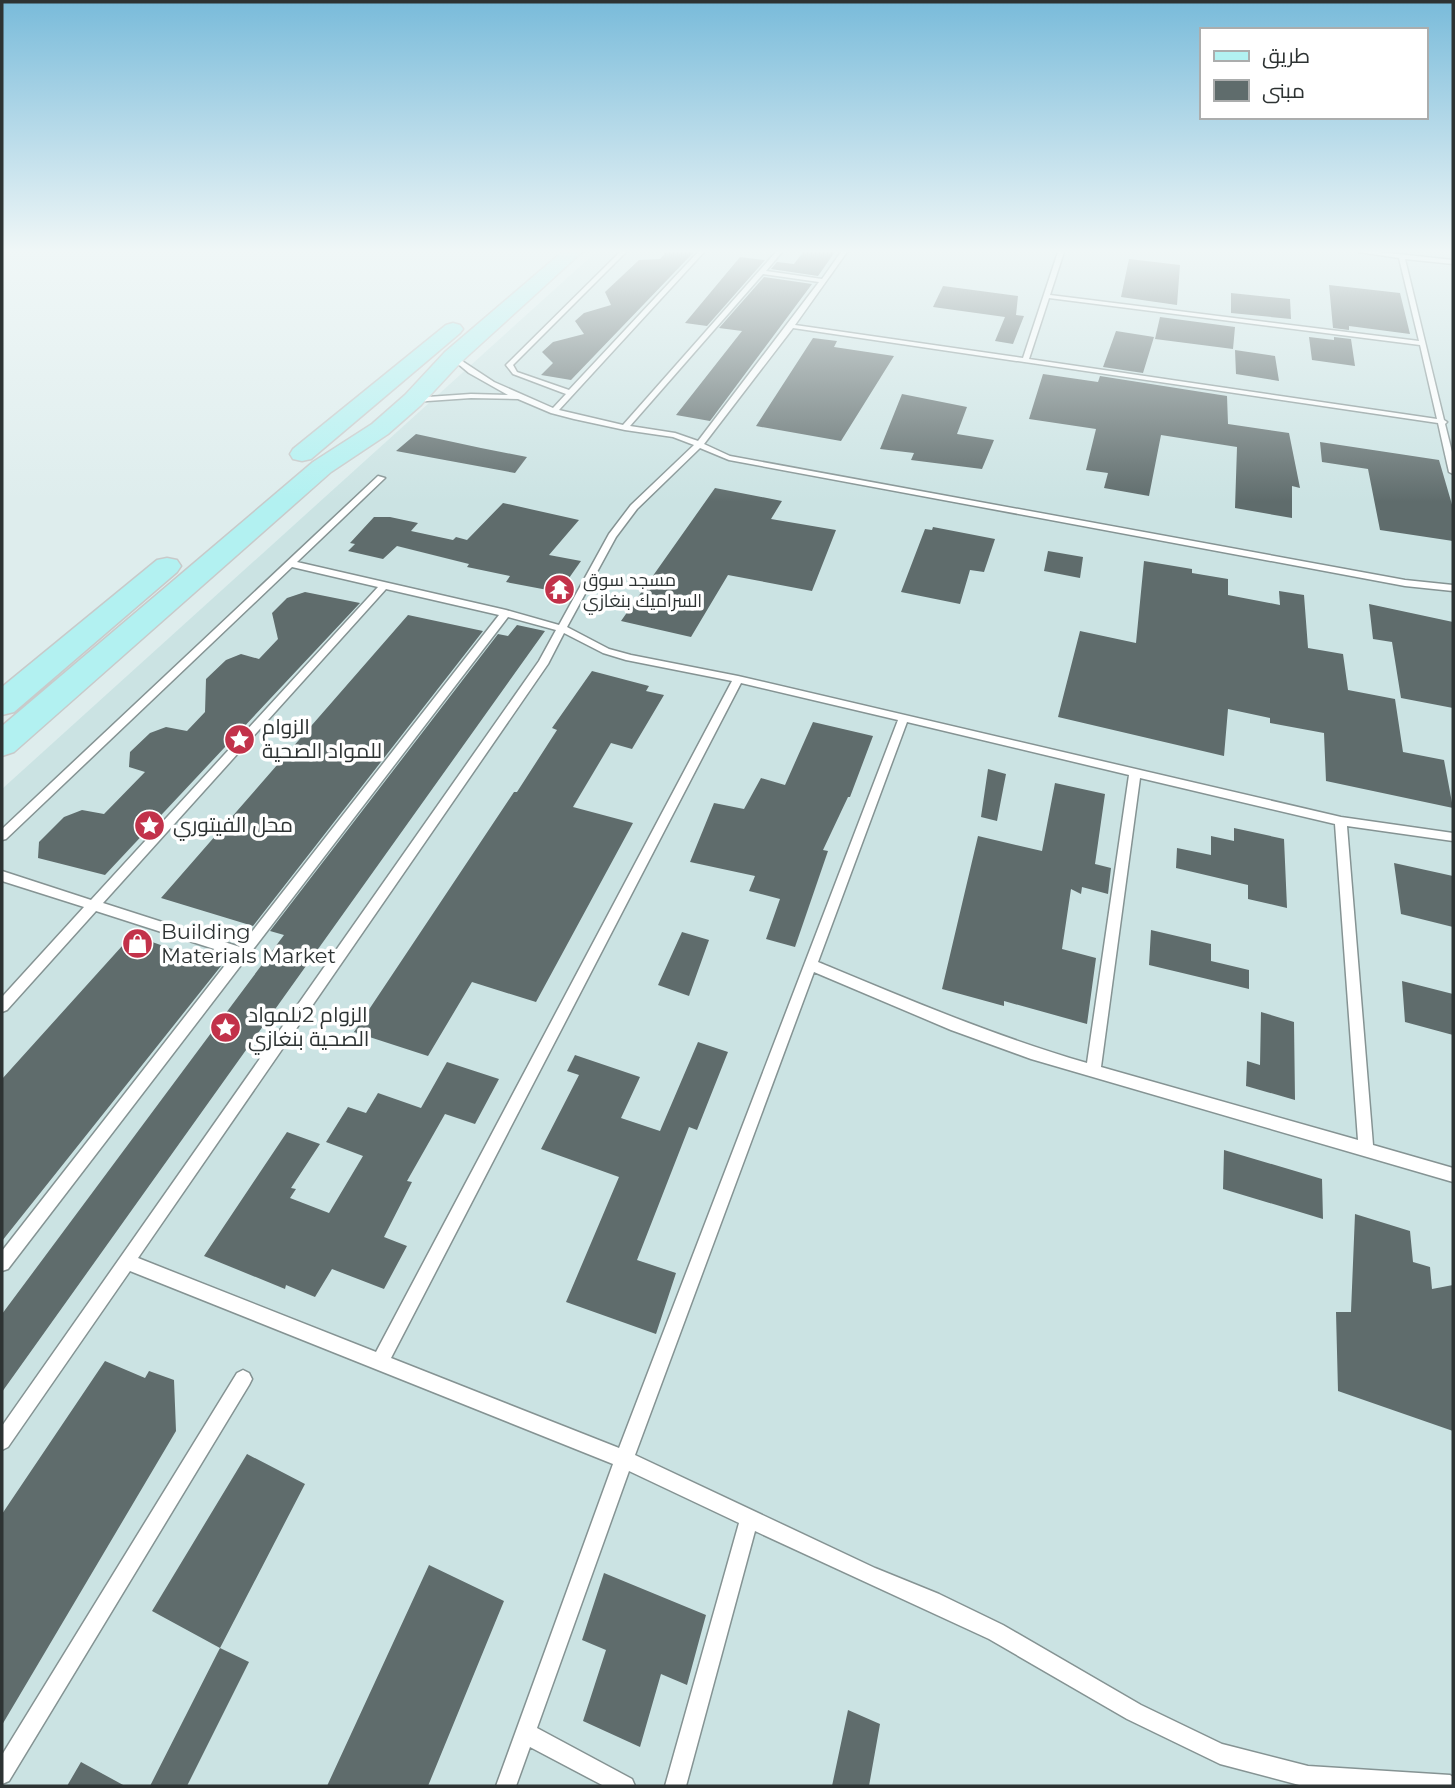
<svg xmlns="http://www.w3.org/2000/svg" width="1455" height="1788" viewBox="0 0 1455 1788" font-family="Montserrat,Cairo,sans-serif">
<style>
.built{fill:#cbe3e3}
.building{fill:#5f6c6c}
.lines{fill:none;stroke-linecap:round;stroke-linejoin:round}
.service-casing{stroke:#859393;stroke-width:3}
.primary-casing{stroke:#c8caca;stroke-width:3}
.service{fill:#fff;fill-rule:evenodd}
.primary{fill:#b2f1f1;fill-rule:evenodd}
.labels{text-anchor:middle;stroke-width:7;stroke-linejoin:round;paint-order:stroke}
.far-poi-label{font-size:18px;fill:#2d3333;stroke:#fff;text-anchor:start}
.poi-label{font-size:21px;fill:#2d3333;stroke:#fff;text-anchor:start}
</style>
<rect width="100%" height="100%" fill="#deeded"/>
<path class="built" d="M 596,252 L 1429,252 L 1453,255 L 1453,1786 L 2,1786 L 2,789 Z"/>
<path class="building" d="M 666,252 L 694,252 L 571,380 L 541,375 L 553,363 L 542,352 L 553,342 L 584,334 L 575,321 L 584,313 L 611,305 L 605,292 L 639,260 L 660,259 Z
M 803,252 L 835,252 L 818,276 L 771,269 L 777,262 L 794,264 Z
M 740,257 L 765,260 L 707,326 L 685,323 Z
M 1129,259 L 1180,265 L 1177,305 L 1121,297 Z
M 764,277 L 812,284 L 710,421 L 676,415 L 742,331 L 719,328 Z
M 1329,285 L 1400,293 L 1410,334 L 1349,326 L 1349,330 L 1333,328 Z
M 943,286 L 1018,296 L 1016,315 L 1024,316 L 1013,344 L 995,341 L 1005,317 L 933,307 Z
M 1231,293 L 1290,299 L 1291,319 L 1231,313 Z
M 1160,317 L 1235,327 L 1233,349 L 1155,339 Z
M 1116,331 L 1154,337 L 1143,373 L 1103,367 Z
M 1309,337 L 1334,340 L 1334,337 L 1351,339 L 1355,366 L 1312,360 Z
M 813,338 L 837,341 L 834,347 L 894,356 L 841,441 L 756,426 Z
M 1235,350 L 1275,356 L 1279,381 L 1236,374 Z
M 1043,374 L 1098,382 L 1100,376 L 1227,396 L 1228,424 L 1289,433 L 1300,488 L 1292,486 L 1292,518 L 1235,508 L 1237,447 L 1161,435 L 1149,496 L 1104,488 L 1108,473 L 1086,470 L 1096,429 L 1029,419 Z
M 902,394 L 967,407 L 957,434 L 994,440 L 982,469 L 911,460 L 914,453 L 880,449 Z
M 416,434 L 481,448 L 527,457 L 515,473 L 396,451 Z
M 1320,442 L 1439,460 L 1453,508 L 1453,541 L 1380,530 L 1368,469 L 1322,462 Z
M 715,488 L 782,501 L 771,519 L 836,530 L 812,591 L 728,575 L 691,637 L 621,621 Z
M 503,503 L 579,520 L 549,555 L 581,561 L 562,588 L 553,591 L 506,582 L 510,576 L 467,567 L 469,564 L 397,546 L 383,559 L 348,551 L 355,544 L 350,543 L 374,517 L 390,517 L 418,523 L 411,531 L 453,540 L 456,537 L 467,540 Z
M 933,527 L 995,539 L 984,572 L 970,570 L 960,604 L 901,592 L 925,529 L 932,530 Z
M 1048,551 L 1083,557 L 1080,578 L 1044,571 Z
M 1144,561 L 1192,569 L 1192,573 L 1228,579 L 1228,595 L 1280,605 L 1279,591 L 1304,595 L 1308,648 L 1343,654 L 1348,690 L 1395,699 L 1403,752 L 1444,760 L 1453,808 L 1326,781 L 1324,733 L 1270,723 L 1270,718 L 1228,709 L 1224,756 L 1058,717 L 1080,631 L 1136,643 Z
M 305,592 L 360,603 L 105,875 L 38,858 L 39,842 L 64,817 L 82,810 L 104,814 L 145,772 L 129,767 L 130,752 L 150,733 L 166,727 L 187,731 L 205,712 L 206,679 L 226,660 L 241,654 L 259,659 L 278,639 L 272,613 L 287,598 Z
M 1369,604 L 1453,622 L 1453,708 L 1401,698 L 1392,642 L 1373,639 Z
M 408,615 L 483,631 L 253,926 L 161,898 Z
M 517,625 L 545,631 L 2,1392 L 2,1314 L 284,935 L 270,931 L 498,634 L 508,636 Z
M 592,671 L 649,686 L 646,691 L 664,695 L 632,749 L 611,743 L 573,807 L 633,823 L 536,1002 L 472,982 L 428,1056 L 354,1032 L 514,792 L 517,792 L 557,730 L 552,728 Z
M 813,722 L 873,736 L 850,797 L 848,797 L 823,850 L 828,851 L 795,947 L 766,939 L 780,899 L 749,891 L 755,876 L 690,862 L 714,803 L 744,809 L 761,778 L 785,785 Z
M 988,769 L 1006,774 L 997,821 L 981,817 Z
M 1055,783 L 1105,794 L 1095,864 L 1111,868 L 1108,894 L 1082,887 L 1081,894 L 1071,889 L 1062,949 L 1096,958 L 1087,1024 L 1004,1001 L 1004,1006 L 942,989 L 978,836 L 1042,851 Z
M 1234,828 L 1284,839 L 1287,908 L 1248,899 L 1248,885 L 1176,868 L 1177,848 L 1211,855 L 1211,836 L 1234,841 Z
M 1394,863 L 1453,876 L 1453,927 L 1401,914 Z
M 1151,930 L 1211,944 L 1211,961 L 1249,970 L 1249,989 L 1149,965 Z
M 682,932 L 709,940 L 689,996 L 658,985 Z
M 132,935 L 221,966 L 2,1241 L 2,1079 Z
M 1402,981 L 1453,994 L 1453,1035 L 1405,1022 Z
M 1261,1012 L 1294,1022 L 1295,1100 L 1246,1086 L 1247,1061 L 1260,1065 Z
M 698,1042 L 728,1052 L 697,1130 L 689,1127 L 637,1260 L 676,1273 L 656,1334 L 566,1302 L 619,1177 L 541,1149 L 579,1075 L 567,1071 L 575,1055 L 640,1077 L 621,1118 L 660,1131 Z
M 447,1062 L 499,1079 L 475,1124 L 445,1114 L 407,1181 L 412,1182 L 384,1237 L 407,1246 L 384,1289 L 332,1269 L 315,1297 L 286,1285 L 285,1289 L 204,1256 L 287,1132 L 320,1144 L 291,1188 L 296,1189 L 290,1198 L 329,1213 L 363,1156 L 326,1142 L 348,1107 L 366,1113 L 378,1093 L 421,1108 Z
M 1224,1150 L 1322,1179 L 1323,1219 L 1223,1189 Z
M 1355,1214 L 1410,1231 L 1413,1262 L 1430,1267 L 1432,1289 L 1453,1285 L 1453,1431 L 1338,1391 L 1336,1312 L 1351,1312 Z
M 105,1361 L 145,1378 L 149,1371 L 174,1380 L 176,1431 L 2,1725 L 2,1514 Z
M 247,1454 L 305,1484 L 220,1648 L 152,1611 Z
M 429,1565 L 504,1601 L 428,1786 L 327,1786 Z
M 604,1573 L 706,1615 L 687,1685 L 661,1674 L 640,1747 L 583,1721 L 606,1650 L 582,1640 Z
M 220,1648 L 249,1662 L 187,1786 L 150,1786 Z
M 848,1710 L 880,1724 L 869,1786 L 832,1786 Z
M 81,1762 L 125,1786 L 67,1786 Z"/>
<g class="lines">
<defs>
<path id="service" d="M 620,252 L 626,252 L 513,365 L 517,372 L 569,390 L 698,252 L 704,252 L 559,410 L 623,425 L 776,252 L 782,252 L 766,271 L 822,279 L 841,252 L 847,252 L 795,325 L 1023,358 L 1058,252 L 1064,252 L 1050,295 L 1419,341 L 1399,258 L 1359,252 L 1379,252 L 1453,260 L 1453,264 L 1405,259 L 1444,420 L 1447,422 L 1445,424 L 1453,456 L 1453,474 L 1449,472 L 1438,423 L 793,328 L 704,444 L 730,456 L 1405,580 L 1453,585 L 1453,591 L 1405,586 L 729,460 L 700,448 L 637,509 L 616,537 L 567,627 L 609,649 L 631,655 L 738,676 L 1341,817 L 1453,833 L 1453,841 L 1347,826 L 1373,1145 L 1453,1168 L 1453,1182 L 1031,1059 L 951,1030 L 814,972 L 635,1455 L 875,1568 L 939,1594 L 1003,1625 L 1141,1705 L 1222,1744 L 1308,1766 L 1450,1775 L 1453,1777 L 1453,1786 L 1303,1786 L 1220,1764 L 1127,1719 L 989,1639 L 755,1531 L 686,1786 L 665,1786 L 739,1523 L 629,1471 L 537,1728 L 632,1779 L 635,1786 L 604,1786 L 530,1747 L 516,1786 L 496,1786 L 613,1464 L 130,1271 L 8,1447 L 2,1450 L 2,1426 L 539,661 L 556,630 L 508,617 L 8,1269 L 2,1271 L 2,1251 L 233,955 L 96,911 L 7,1010 L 2,1012 L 2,997 L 84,907 L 2,881 L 2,871 L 91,900 L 378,587 L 292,567 L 6,839 L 2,840 L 2,829 L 378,476 L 385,478 L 297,562 L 506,610 L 559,625 L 609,534 L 631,505 L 694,445 L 673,437 L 625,430 L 574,419 L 551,413 L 518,399 L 471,398 L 413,402 L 409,400 L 413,398 L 471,394 L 508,395 L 469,373 L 451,358 L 450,357 L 453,355 L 494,382 L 553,408 L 566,394 L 513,374 L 506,365 ZM 763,274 L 819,282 L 698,441 L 675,433 L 630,426 ZM 1049,298 L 1420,345 L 1437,419 L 1029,359 ZM 386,589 L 499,615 L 240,947 L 103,903 ZM 564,633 L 603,653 L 626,660 L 732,681 L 376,1352 L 138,1258 L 548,664 ZM 741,683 L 898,720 L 619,1448 L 391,1358 ZM 907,722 L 1129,775 L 1087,1063 C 994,1036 907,999 818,962 ZM 1140,778 L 1335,824 L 1358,1140 L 1101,1067 Z
M 243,1370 L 249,1373 L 252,1379 L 249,1385 L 9,1781 L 2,1784 L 2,1755 L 237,1373 Z"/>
<path id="primary" d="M 562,252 L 582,252 L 461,362 L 421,405 L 388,434 L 331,472 L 14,752 L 2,756 L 2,726 L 313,462 L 372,424 L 405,395 L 445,352 Z
M 453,323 L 460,325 L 463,329 L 460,333 L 311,459 L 302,461 L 293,459 L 290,454 L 293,449 L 446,325 Z
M 167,558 L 177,560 L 181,566 L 177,572 L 14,712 L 2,715 L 2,687 L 157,560 Z"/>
</defs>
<use href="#service" class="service-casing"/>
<use href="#primary" class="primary-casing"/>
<use href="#service" class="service"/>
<use href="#primary" class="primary"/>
</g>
<linearGradient id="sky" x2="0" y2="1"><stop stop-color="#79bbda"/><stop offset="0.5" stop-color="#f0f7f7"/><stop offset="1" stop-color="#f0f7f7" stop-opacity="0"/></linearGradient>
<rect width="1455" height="502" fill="url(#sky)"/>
<defs>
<symbol id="temple-disc" viewBox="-11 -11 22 22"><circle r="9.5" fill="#c2324a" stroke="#fff"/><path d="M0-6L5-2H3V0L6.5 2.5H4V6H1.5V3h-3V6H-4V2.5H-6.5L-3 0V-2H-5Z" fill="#fff"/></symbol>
<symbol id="sight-disc" viewBox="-11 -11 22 22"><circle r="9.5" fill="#c2324a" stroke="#fff"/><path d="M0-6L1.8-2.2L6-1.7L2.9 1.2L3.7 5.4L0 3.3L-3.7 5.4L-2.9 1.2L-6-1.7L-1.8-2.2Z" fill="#fff"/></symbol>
<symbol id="shop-disc" viewBox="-11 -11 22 22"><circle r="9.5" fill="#c2324a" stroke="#fff"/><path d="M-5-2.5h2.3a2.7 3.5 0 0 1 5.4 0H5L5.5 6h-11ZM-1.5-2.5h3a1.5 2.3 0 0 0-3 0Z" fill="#fff"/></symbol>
</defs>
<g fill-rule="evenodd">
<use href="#temple-disc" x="542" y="572" width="35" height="35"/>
<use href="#sight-disc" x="222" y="722" width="35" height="35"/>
<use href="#sight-disc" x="132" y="808" width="35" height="35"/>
<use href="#shop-disc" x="120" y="926" width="35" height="35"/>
<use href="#sight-disc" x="208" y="1010" width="35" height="35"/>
</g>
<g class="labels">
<g class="far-poi-label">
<text x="583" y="586">مسجد سوق<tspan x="583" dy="21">السراميك بنغازي</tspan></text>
</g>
<g class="poi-label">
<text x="262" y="734">الزوام<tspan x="262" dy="24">للمواد الصحية</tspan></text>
<text x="173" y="832">محل الفيتوري</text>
<text x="161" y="939">Building<tspan x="161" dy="24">Materials Market</tspan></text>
<text x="248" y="1022">الزوام 2للمواد<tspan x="248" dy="24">الصحية بنغازي</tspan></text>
</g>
</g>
<rect width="1455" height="1788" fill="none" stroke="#2d3333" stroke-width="7"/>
<rect x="1200" y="28" width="228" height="91" fill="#ffffff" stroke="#abadad" stroke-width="2"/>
<rect x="1214" y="51" width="35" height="10" fill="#b2f1f1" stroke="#abadad" stroke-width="2"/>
<text x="1262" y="63" font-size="21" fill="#2d3333">طريق</text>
<rect x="1214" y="80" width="35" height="21" fill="#5f6c6c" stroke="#abadad" stroke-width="2"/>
<text x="1262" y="98" font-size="21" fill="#2d3333">مبنى</text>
</svg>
